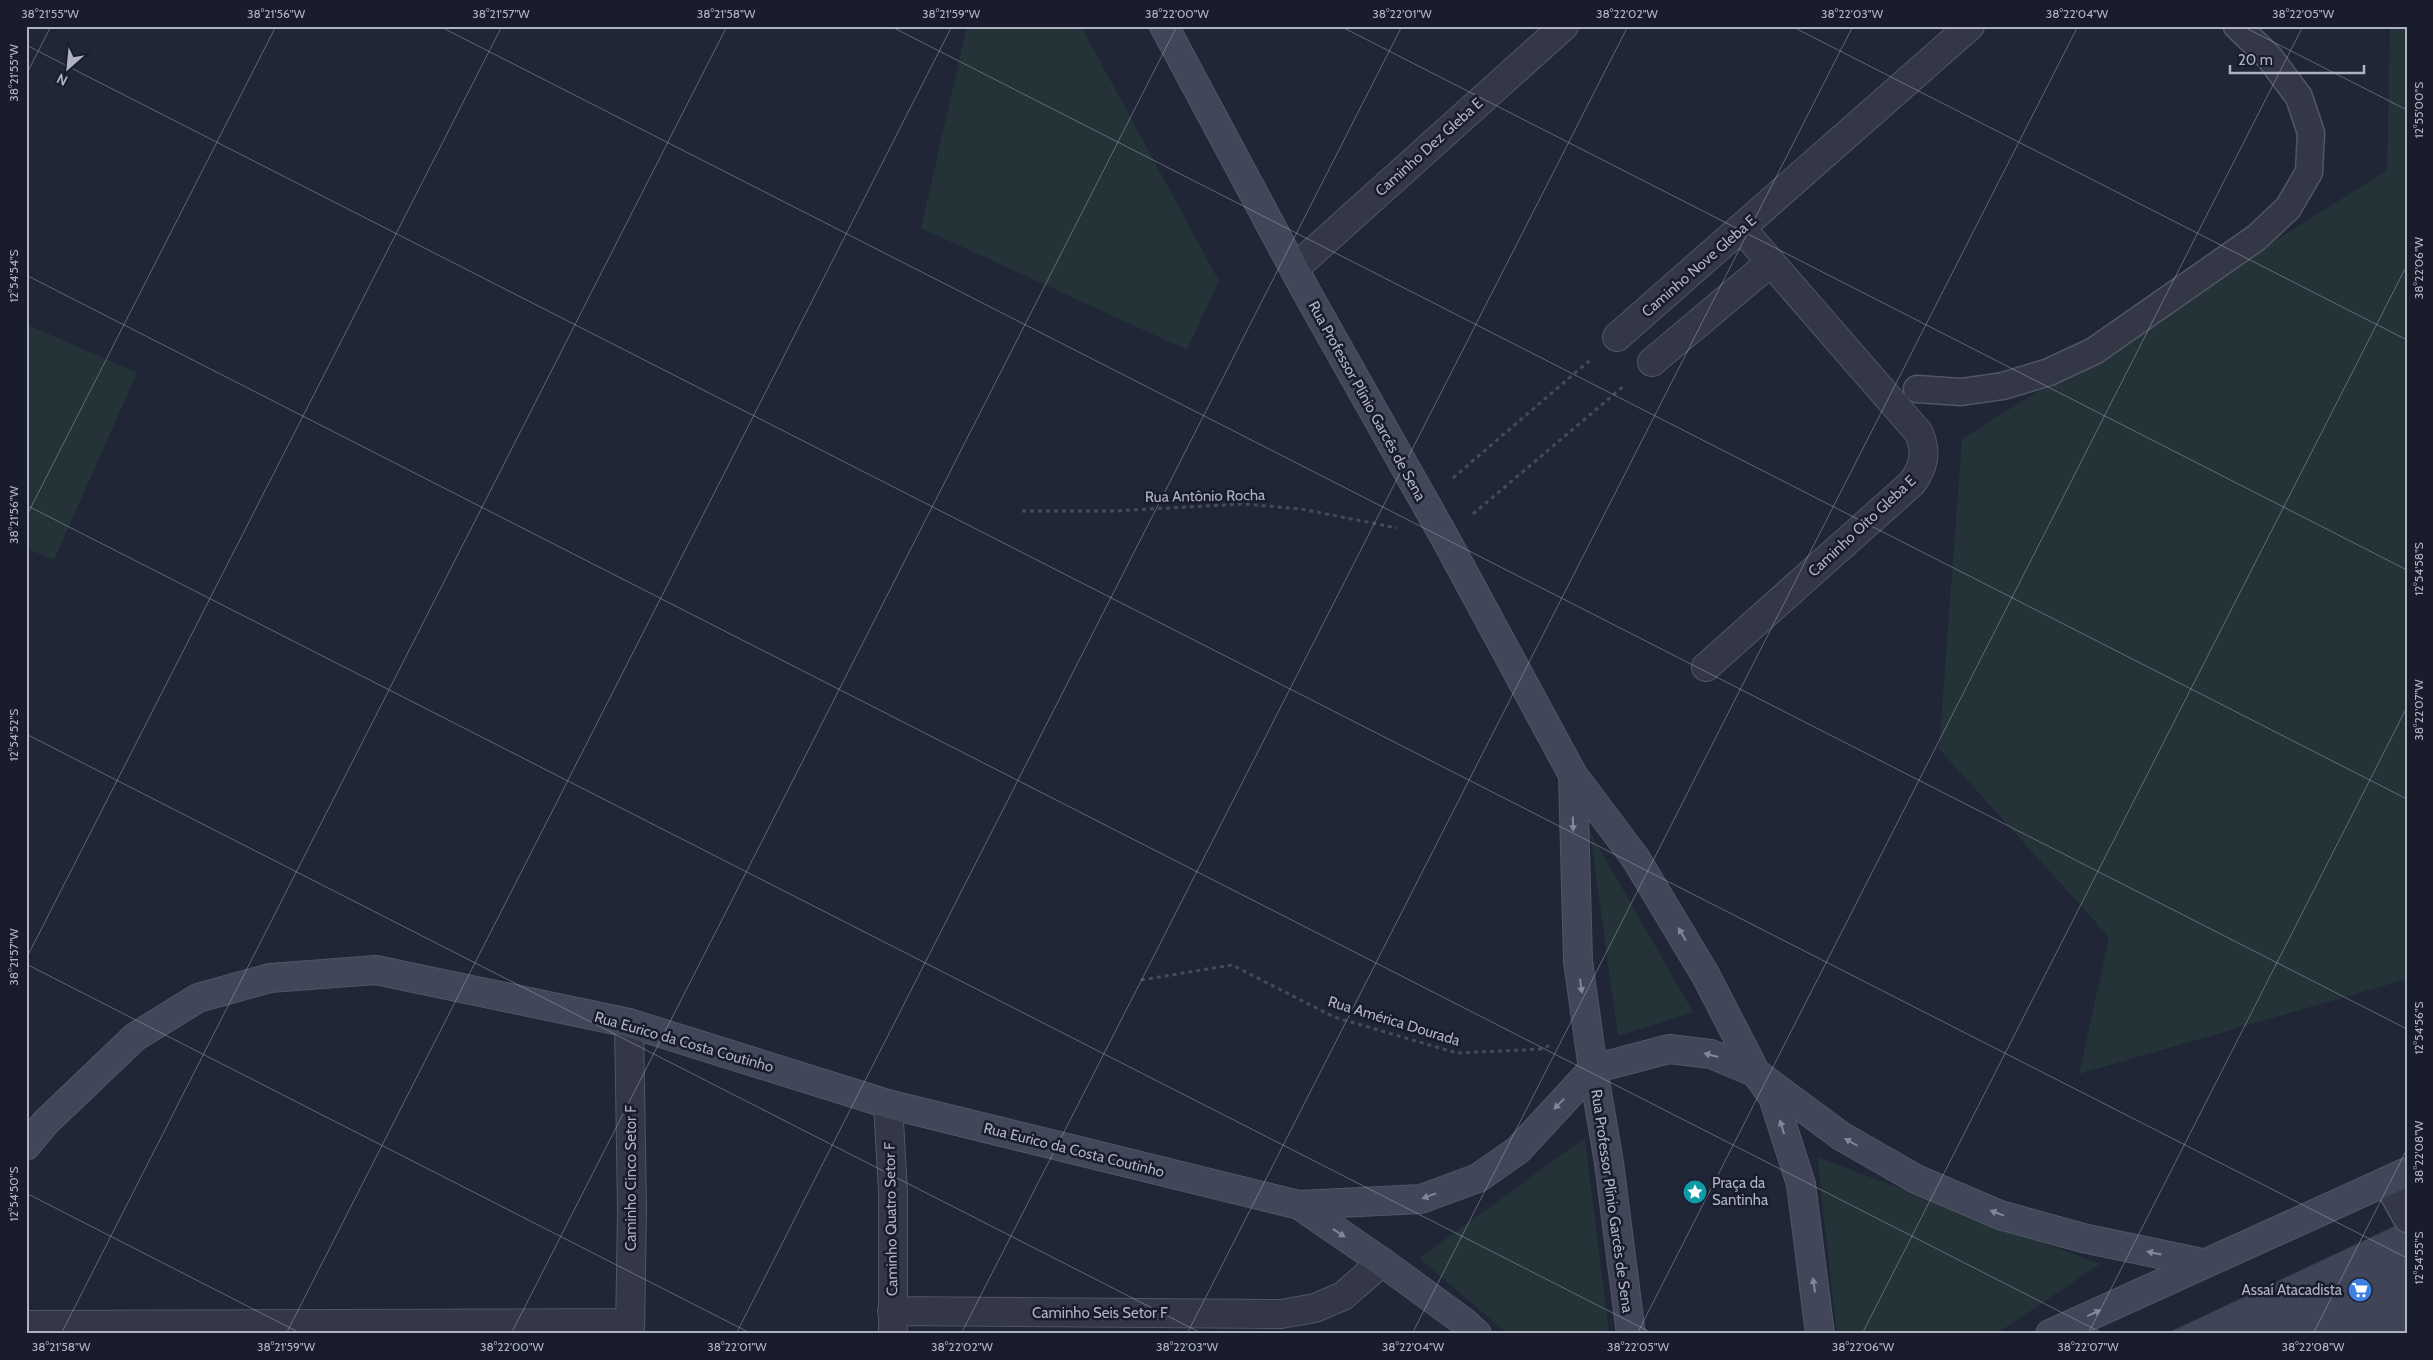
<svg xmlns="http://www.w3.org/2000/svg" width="2433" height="1360" viewBox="0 0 2433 1360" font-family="Cabin,sans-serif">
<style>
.green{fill:#233338}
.building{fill:#3f4557;stroke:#2c303d}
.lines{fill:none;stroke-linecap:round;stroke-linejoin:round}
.lane-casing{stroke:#515564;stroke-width:29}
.street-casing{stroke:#515564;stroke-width:30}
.secondary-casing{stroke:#515564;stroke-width:30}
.path{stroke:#404e54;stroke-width:3;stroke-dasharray:4 4;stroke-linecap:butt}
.lane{stroke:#343846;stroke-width:26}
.street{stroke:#343846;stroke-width:28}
.secondary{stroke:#424659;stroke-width:28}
.oneway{fill:#838799}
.ticks{fill:none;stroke:#aeb2c3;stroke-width:1;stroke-opacity:0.45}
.labels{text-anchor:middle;stroke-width:5;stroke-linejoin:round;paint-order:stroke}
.street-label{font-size:15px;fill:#aeb2c3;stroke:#191d2b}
.poi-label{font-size:15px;fill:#aeb2c3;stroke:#191d2b;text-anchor:start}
.neatline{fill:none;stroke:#aeb2c3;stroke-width:2}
.ticks-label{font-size:12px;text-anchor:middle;fill:#aeb2c3}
</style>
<rect width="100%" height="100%" fill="#202636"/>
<path class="green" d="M 967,26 L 1081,26 L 1219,281 L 1187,350 L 921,228 Z
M 2390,26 L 2407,26 L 2407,979 L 2079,1074 L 2109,937 L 1939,749 L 1962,439 L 2387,170 Z
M 26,324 L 137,373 L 54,560 L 26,548 Z
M 1590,832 L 1693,1012 L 1618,1036 Z
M 1585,1138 L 1609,1334 L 1508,1334 L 1419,1258 Z
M 1817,1157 L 2100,1264 L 1996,1334 L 1837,1334 Z"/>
<path class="building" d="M 2407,1220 L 2407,1334 L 2165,1334 Z"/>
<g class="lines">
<defs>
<path id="lane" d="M 1917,389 L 1961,392 L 2003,386 L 2049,372 L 2094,351 L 2256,238 L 2288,208 L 2309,172 L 2311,133 L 2299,97 L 2270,58 L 2237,26
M 2386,1181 L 2407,1219"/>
<path id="street" d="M 1295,268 L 1564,26
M 1617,337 L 1970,26
M 1652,362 L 1771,262
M 1706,667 L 1912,483 C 1924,466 1927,453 1919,433 L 1742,229
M 629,1023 L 632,1209 L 630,1334
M 888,1104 L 893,1192 L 893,1334
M 892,1311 L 1281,1314 L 1315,1308 L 1343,1296 L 1382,1262
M 26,1325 L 630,1323"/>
<path id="secondary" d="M 1164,26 L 1307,293 L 1445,538 L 1573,775 L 1636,859 L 1706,976 L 1756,1073 L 1773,1097 L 1801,1184 L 1820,1334
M 1573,775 L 1578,961 L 1593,1069 L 1609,1163 L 1631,1334
M 26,1146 L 45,1123 L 135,1037 L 198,998 L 270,978 L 376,970 L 629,1023 L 888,1104 L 1299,1205 L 1421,1199 L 1478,1178 L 1518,1150 L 1593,1069 L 1669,1049 L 1711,1054 L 1756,1073 L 1841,1136 L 1916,1179 L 2000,1215 L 2083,1238 L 2202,1263
M 1299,1205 L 1382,1262 L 1464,1322 L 1477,1334
M 2050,1334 L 2407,1172"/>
</defs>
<use href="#lane" class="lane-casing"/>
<use href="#street" class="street-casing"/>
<use href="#secondary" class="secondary-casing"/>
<path class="path" d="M 1453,478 L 1590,360
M 1022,511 L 1112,511 L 1244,504 L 1301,509 L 1397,528
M 1473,514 L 1625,385
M 1141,980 L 1232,965 L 1334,1017 L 1457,1053 L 1542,1049 L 1552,1044"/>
<use href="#lane" class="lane"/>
<use href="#street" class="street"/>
<use href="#secondary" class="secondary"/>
</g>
<defs><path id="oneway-solid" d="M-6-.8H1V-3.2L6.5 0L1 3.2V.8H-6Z" transform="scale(1.25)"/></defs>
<g class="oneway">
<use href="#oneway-solid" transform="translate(1573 824) rotate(89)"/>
<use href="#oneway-solid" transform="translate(1682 934) rotate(-120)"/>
<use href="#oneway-solid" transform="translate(1581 986) rotate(82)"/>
<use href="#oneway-solid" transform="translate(1711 1055) rotate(-165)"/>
<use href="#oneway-solid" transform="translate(1559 1104) rotate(134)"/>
<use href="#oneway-solid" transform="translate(1782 1127) rotate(-107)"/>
<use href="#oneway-solid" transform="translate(1851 1142) rotate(-150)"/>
<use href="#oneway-solid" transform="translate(1429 1196) rotate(160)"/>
<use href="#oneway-solid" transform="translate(1997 1213) rotate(-159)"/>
<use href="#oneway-solid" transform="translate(1339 1233) rotate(34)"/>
<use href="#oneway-solid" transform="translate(2154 1253) rotate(-168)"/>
<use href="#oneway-solid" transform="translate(1814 1285) rotate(-98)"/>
<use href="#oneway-solid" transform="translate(2094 1313) rotate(-25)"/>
</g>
<path class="ticks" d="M 439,26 L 2407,1029M 890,26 L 2407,799M 1340,26 L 2407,570M 1791,26 L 2407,340M 2242,26 L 2407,110M 26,45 L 2407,1258M 26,75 L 51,26M 26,275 L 2104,1334M 26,505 L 1654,1334M 26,517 L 276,26M 26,734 L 1203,1334M 26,959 L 502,26M 26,964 L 752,1334M 26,1193 L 302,1334M 61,1334 L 727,26M 286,1334 L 952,26M 511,1334 L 1177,26M 736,1334 L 1402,26M 961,1334 L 1628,26M 1187,1334 L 1853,26M 1412,1334 L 2078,26M 1637,1334 L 2303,26M 1862,1334 L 2407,265M 2088,1334 L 2407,707M 2313,1334 L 2407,1149"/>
<defs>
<symbol id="sight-disc" viewBox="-11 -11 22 22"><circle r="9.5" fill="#0f9aa8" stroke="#191d2b"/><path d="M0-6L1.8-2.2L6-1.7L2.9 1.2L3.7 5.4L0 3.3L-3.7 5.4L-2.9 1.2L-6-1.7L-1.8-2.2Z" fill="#fff"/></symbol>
<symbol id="supermarket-disc" viewBox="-11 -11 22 22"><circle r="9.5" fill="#3f7fe0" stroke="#191d2b"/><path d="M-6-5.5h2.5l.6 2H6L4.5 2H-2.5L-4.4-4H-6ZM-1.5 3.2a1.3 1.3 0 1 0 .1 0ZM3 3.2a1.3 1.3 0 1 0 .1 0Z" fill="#fff"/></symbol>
</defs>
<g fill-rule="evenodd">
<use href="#sight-disc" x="1681" y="1178" width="28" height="28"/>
<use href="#supermarket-disc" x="2346" y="1276" width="28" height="28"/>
</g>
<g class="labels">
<g class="street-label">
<text transform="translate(1429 147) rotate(-42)" y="5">Caminho Dez Gleba E</text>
<text transform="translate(1699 266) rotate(-41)" y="5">Caminho Nove Gleba E</text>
<text transform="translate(1367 401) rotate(61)" y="5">Rua Professor Plínio Garcês de Sena</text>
<text transform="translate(1205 496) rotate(-1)" y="5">Rua Antônio Rocha</text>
<text transform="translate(1862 526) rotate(-43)" y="5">Caminho Oito Gleba E</text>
<text transform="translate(1394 1021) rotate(17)" y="5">Rua América Dourada</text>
<text transform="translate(684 1042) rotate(16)" y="5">Rua Eurico da Costa Coutinho</text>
<text transform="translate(1074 1150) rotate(14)" y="5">Rua Eurico da Costa Coutinho</text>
<text transform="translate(631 1178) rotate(-90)" y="5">Caminho Cinco Setor F</text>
<text transform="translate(1612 1201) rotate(82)" y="5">Rua Professor Plínio Garcês de Sena</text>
<text transform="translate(891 1219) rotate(-91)" y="5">Caminho Quatro Setor F</text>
<text x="1100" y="1318">Caminho Seis Setor F</text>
</g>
<g class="poi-label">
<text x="1712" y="1188">Praça da<tspan x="1712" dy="17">Santinha</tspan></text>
<text x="2342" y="1295" text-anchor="end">Assaí Atacadista</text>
</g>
</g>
<rect width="2433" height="1360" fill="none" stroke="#191d2b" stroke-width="55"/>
<g transform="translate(68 68) rotate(207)" stroke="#191d2b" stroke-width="4" paint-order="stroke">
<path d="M0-4L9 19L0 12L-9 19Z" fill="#aeb2c3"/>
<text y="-8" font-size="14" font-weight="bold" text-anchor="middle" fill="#aeb2c3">N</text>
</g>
<path d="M2230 65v8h134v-8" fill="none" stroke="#aeb2c3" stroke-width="2.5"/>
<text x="2238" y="65" font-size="15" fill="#aeb2c3" stroke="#191d2b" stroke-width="4" paint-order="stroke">20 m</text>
<rect x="28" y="28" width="2378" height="1304" class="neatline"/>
<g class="ticks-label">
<text x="50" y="18">38°21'55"W</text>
<text x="276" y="18">38°21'56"W</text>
<text x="501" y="18">38°21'57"W</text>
<text x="726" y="18">38°21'58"W</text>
<text x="951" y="18">38°21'59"W</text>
<text x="1177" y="18">38°22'00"W</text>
<text x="1402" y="18">38°22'01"W</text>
<text x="1627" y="18">38°22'02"W</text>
<text x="1852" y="18">38°22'03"W</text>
<text x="2077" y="18">38°22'04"W</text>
<text x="2303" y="18">38°22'05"W</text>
<text transform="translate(14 73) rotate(-90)" y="4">38°21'55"W</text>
<text transform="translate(2419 110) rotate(-90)" y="4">12°55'00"S</text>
<text transform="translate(2419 268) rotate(-90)" y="4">38°22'06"W</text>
<text transform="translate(14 276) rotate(-90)" y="4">12°54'54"S</text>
<text transform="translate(14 515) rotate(-90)" y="4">38°21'56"W</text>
<text transform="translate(2419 569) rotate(-90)" y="4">12°54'58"S</text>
<text transform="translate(2419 710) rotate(-90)" y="4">38°22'07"W</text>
<text transform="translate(14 735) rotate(-90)" y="4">12°54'52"S</text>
<text transform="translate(14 957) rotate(-90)" y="4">38°21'57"W</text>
<text transform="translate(2419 1028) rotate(-90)" y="4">12°54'56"S</text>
<text transform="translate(2419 1152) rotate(-90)" y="4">38°22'08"W</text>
<text transform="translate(14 1194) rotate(-90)" y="4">12°54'50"S</text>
<text transform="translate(2419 1258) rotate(-90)" y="4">12°54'55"S</text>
<text x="61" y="1351">38°21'58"W</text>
<text x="286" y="1351">38°21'59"W</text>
<text x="512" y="1351">38°22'00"W</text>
<text x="737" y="1351">38°22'01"W</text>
<text x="962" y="1351">38°22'02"W</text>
<text x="1187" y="1351">38°22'03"W</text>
<text x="1413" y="1351">38°22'04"W</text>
<text x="1638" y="1351">38°22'05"W</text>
<text x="1863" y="1351">38°22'06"W</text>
<text x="2088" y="1351">38°22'07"W</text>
<text x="2313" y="1351">38°22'08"W</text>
</g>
</svg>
